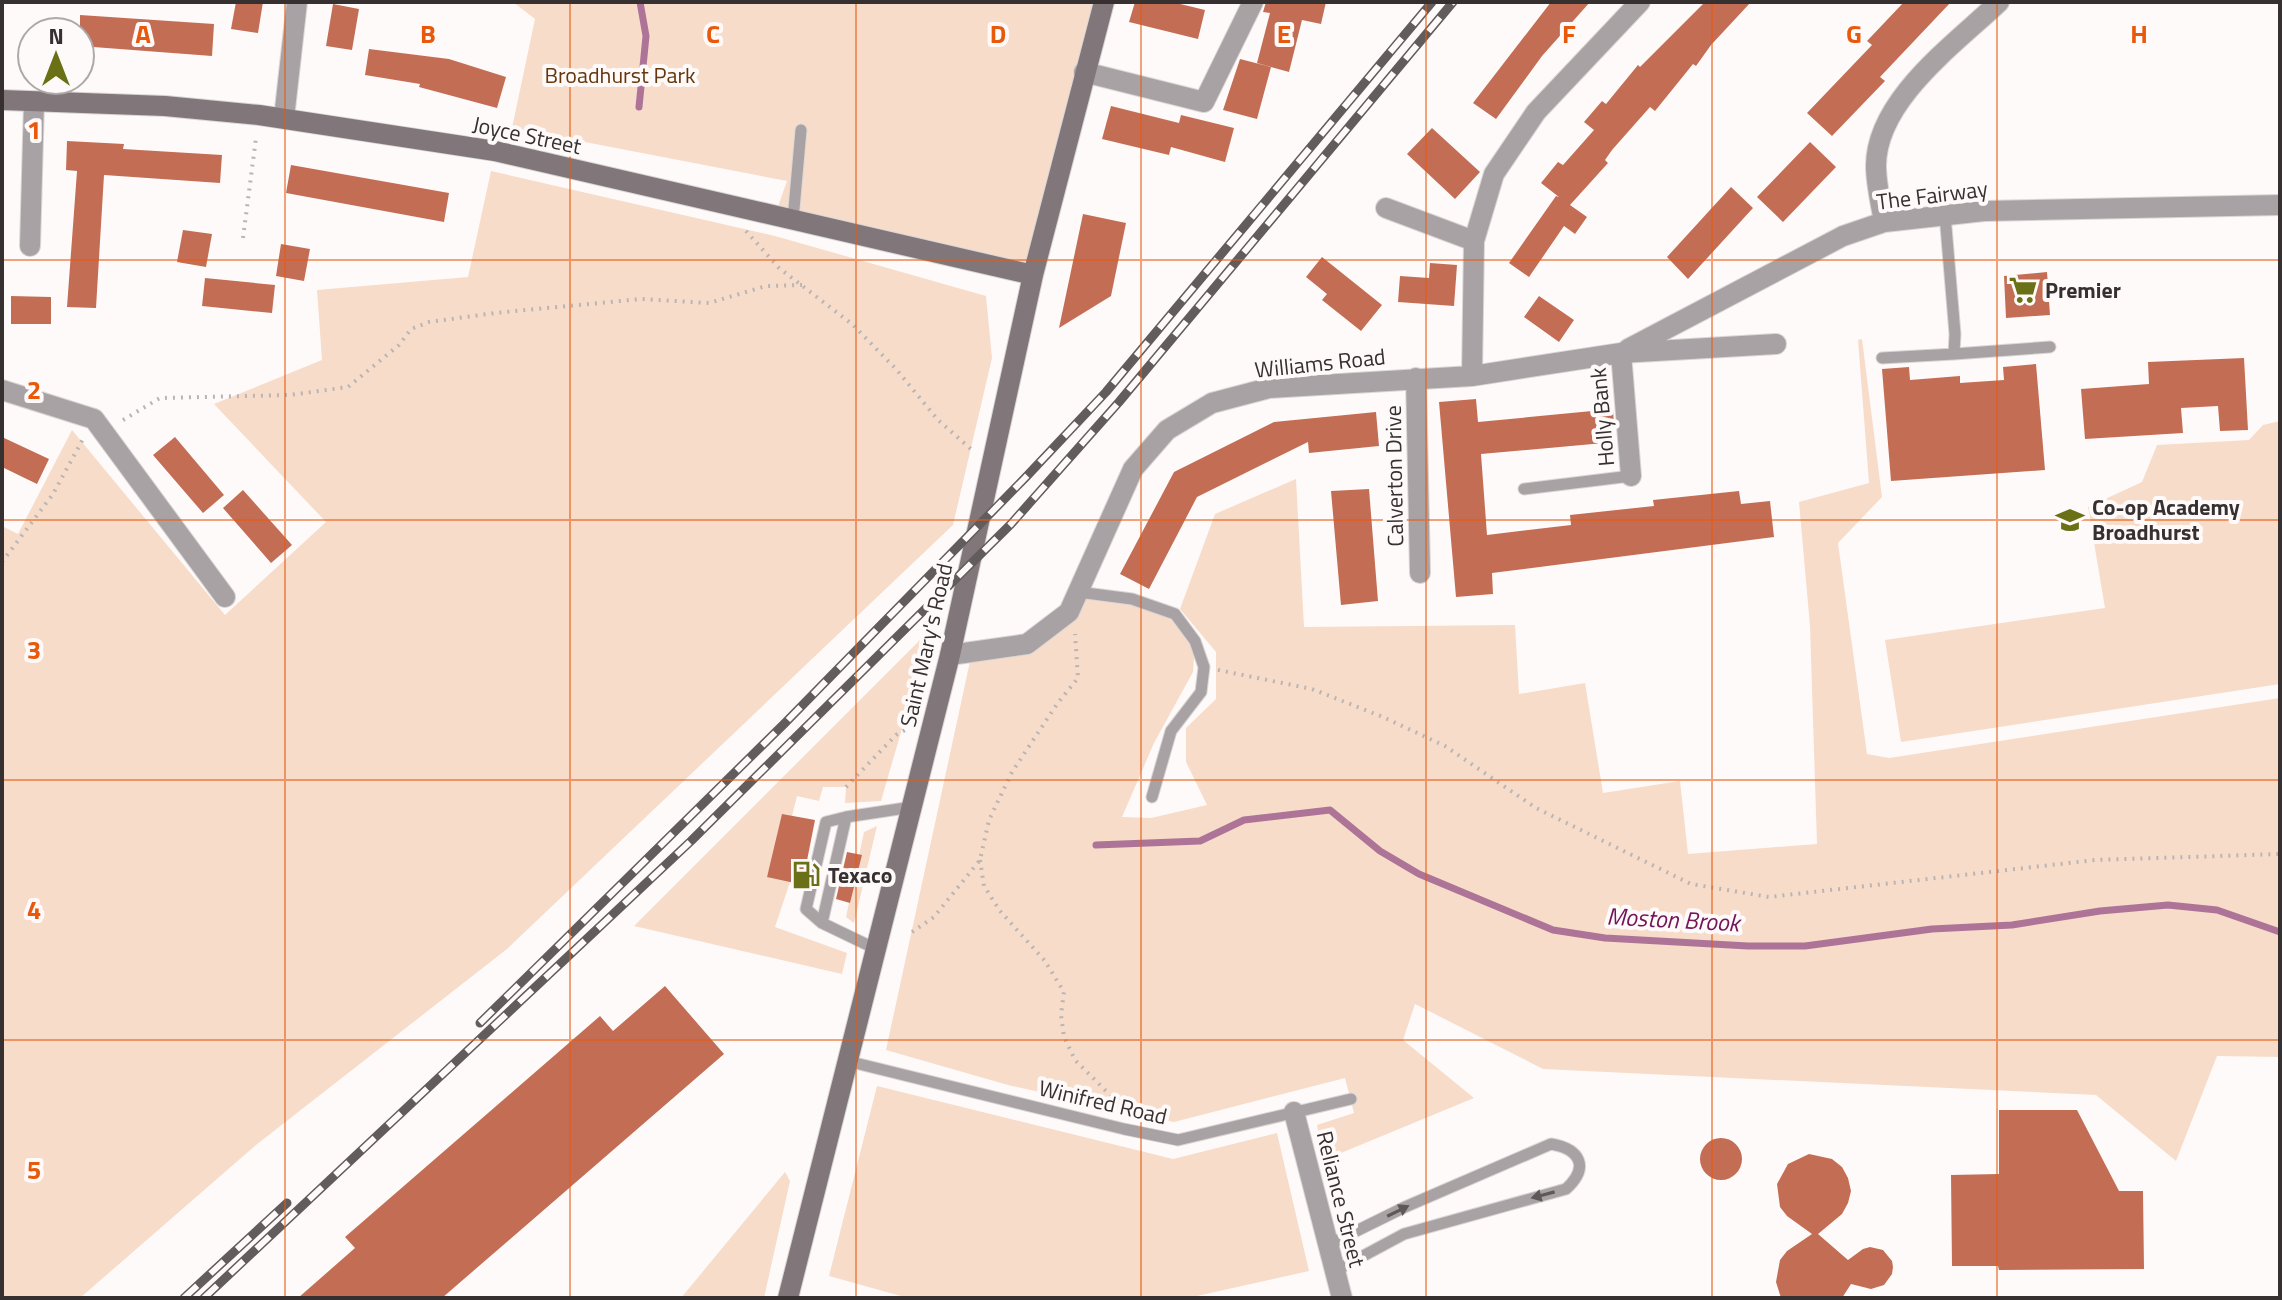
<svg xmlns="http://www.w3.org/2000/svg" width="2282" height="1300" viewBox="0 0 2282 1300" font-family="'Titillium Web',sans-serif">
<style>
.green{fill:#f7dcca}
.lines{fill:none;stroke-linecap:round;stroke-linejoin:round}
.stream{stroke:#ad7498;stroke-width:7}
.building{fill:#c36e54}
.lane-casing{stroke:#dad6d6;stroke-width:13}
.street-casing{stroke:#dad6d6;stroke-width:22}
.secondary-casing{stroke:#dad6d6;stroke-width:22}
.path{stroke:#bab5b5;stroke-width:4;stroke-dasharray:2 6;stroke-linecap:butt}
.lane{stroke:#a9a2a4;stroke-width:11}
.street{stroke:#a9a2a4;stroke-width:20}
.secondary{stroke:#81777a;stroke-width:20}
.rail-casing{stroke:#625c5c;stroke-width:9}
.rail{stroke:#fefafa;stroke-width:6;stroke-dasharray:18;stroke-linecap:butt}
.oneway{fill:#5f5859}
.grid{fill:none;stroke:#e8590c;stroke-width:2;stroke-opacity:0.55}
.labels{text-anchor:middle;stroke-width:8;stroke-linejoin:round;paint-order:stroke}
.park-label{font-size:22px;fill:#66360a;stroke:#fefafa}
.street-label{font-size:22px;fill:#373030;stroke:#fefafa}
.poi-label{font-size:22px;font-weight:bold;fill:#373030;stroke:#fefafa;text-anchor:start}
.water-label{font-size:24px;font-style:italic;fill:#721559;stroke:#fefafa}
.grid-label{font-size:26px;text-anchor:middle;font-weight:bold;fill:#e8590c;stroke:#fefafa;stroke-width:8;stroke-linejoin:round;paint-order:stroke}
</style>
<rect width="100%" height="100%" fill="#fefafa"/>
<path class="green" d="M 513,2 L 1104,2 L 1033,275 L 775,215 L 787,181 L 512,128 L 535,19 Z
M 491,171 L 775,236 L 986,296 L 992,358 L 953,525 L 507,949 L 256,1145 L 80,1298 L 2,1298 L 2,526 L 18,534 L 72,430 L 225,615 L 326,522 L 214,404 L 322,360 L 317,290 L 468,277 Z
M 1862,339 L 1882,497 L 1838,543 L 1867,754 L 1889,758 L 2280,698 L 2280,1057 L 2217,1056 L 2176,1161 L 2096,1095 L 1543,1069 L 1415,1004 L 1403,1040 L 1474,1098 L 1324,1160 L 1317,1125 L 1354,1113 L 1345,1078 L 1174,1122 L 1008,1085 L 886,1050 L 972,652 L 1027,644 L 1078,592 L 1175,614 L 1195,641 L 1193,672 L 1154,743 L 1122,817 L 1151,818 L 1207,805 L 1186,762 L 1186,728 L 1216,699 L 1216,652 L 1180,609 L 1215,514 L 1296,479 L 1304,627 L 1515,625 L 1519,694 L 1585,683 L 1603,793 L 1680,781 L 1688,854 L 1817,844 L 1810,626 L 1799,502 L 1869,483 L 1858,340 Z
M 2280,421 L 2280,684 L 1901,742 L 1885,640 L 2105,608 L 2088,507 L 2142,482 L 2157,445 L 2249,440 L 2263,425 Z
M 926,634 L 906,715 L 881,801 L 845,803 L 846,787 L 823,787 L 819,801 L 797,796 L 792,816 L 767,876 L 790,882 L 775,927 L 847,953 L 842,974 L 634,926 Z
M 877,826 L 854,923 L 846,917 L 864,832 Z
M 877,1086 L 1173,1159 L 1277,1133 L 1309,1271 L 1188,1298 L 908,1298 L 829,1276 Z
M 785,1172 L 790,1181 L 764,1298 L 681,1298 Z"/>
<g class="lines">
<path class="stream" d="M 639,107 L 646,36 L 640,2
M 1096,845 L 1200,841 L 1244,820 L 1330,810 L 1380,851 L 1419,874 L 1553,930 L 1605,938 L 1748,946 L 1805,946 L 1932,929 L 2012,925 L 2100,911 L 2168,905 L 2217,910 L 2280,932"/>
</g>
<path class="building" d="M 236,2 L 263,2 L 258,33 L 231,29 Z
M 1135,2 L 1172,2 L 1205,10 L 1198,39 L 1129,22 Z
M 1266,2 L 1326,2 L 1321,24 L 1302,20 L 1289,72 L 1257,63 L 1270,13 L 1263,12 Z
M 1551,2 L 1590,2 L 1542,56 L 1496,119 L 1473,103 Z
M 1705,2 L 1751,2 L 1711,45 L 1696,66 L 1693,64 L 1655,111 L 1650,107 L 1612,150 L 1605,160 L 1608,163 L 1570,205 L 1587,217 L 1575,234 L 1564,226 L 1529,277 L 1509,263 L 1556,196 L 1559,197 L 1541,183 L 1558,162 L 1563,165 L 1594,130 L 1584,122 L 1602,101 L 1606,104 L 1638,65 L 1640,67 Z
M 1904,2 L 1951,2 L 1880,77 L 1885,81 L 1832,136 L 1807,113 L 1872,45 L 1867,41 Z
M 333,4 L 359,9 L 352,50 L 326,46 Z
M 80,15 L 214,24 L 212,56 L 80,46 Z
M 369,49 L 449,59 L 506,77 L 497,108 L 419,87 L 420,84 L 365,75 Z
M 1240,59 L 1271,67 L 1257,119 L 1223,110 Z
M 1111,106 L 1179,123 L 1181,115 L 1234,128 L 1225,162 L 1171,147 L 1169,155 L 1102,139 Z
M 1432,128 L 1480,172 L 1455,199 L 1407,154 Z
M 67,141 L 124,144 L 123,149 L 222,155 L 220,183 L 104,175 L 96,308 L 67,307 L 77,171 L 66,170 Z
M 1810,142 L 1836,167 L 1783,222 L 1757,197 Z
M 291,165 L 449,193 L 444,222 L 286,193 Z
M 1731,187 L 1753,208 L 1688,279 L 1667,257 Z
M 1083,214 L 1126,223 L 1111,296 L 1059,328 Z
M 183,230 L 212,234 L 206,267 L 177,262 Z
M 281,244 L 310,249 L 304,281 L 276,276 Z
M 1322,257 L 1382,305 L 1361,331 L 1322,300 L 1327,294 L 1306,277 Z
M 1430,263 L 1457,265 L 1454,306 L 1398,302 L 1400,276 L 1429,278 Z
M 2047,272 L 2050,315 L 2006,318 L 2004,276 Z
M 205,278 L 275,285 L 272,313 L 202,306 Z
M 11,296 L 51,297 L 51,324 L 11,324 Z
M 1539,296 L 1574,320 L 1559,342 L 1524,317 Z
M 2244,358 L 2248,430 L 2220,431 L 2218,406 L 2181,408 L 2183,433 L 2085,439 L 2081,389 L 2149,384 L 2148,362 Z
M 2036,364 L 2045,470 L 1891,481 L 1882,369 L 1909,367 L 1910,380 L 1960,376 L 1960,383 L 2004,380 L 2003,367 Z
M 1476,399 L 1478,422 L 1613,409 L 1615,442 L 1481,454 L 1487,535 L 1571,525 L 1570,515 L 1654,506 L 1653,500 L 1739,491 L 1741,504 L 1770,501 L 1774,537 L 1492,573 L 1493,594 L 1456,597 L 1439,402 Z
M 1376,412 L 1379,446 L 1309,453 L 1308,442 L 1197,497 L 1149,589 L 1120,574 L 1174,472 L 1274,422 Z
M 2,437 L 49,459 L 37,484 L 2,467 Z
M 175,437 L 224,495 L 203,513 L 153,455 Z
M 1369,489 L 1378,601 L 1341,605 L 1331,491 Z
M 243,490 L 292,545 L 271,563 L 223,508 Z
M 782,814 L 815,820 L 801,891 L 797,890 L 799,884 L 767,877 Z
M 847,852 L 862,855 L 850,903 L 836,899 Z
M 665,986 L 724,1054 L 442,1298 L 298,1298 L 355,1248 L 345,1237 L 600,1016 L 613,1031 Z
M 1999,1110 L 2077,1110 L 2119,1191 L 2143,1191 L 2144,1269 L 1999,1270 L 1998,1266 L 1952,1266 L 1951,1175 L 1999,1174 Z
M1700 1159a21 21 0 1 1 42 0a21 21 0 1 1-42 0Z
M 1809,1154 L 1832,1159 L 1842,1167 L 1848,1178 L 1851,1191 L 1848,1203 L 1842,1214 L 1818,1234 L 1848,1260 L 1863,1249 L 1870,1247 L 1883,1250 L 1892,1261 L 1893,1267 L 1892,1274 L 1884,1285 L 1871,1289 L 1851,1284 L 1842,1298 L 1781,1298 L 1776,1282 L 1780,1260 L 1787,1251 L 1812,1234 L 1787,1216 L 1780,1207 L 1777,1184 L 1788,1164 Z"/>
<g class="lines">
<defs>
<path id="lane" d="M 793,220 L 801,130
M 1954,354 L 2050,347
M 1882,358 L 1954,354 L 1955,334 L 1945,215
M 1524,489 L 1631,476
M 1078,592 L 1132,599 L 1175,614 L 1195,641 L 1204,667 L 1201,692 L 1171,731 L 1152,797
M 822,923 L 806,909 L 826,822 L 846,817
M 876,949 L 822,923 L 846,817 L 912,807
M 847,1061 L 1124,1129 L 1178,1140 L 1351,1099
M 1328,1245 L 1405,1207 L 1551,1144 C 1580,1149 1590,1167 1566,1189 L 1404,1234 L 1335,1271"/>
<path id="street" d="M 1084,72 L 1204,102 L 1253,2
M 284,118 L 297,2
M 1386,208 L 1474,241
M 1884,222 C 1881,204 1876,184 1876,166 C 1876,100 1955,44 1999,2
M 30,246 L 34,102
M 1628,349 L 1843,236 L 1884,222 L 1984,211 L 2280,205
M 1621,353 L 1631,476
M 1472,376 L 1474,241 L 1494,174 L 1536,112 L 1640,2
M 1416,378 L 1420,573
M 2,390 L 94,419 L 225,597
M 950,655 L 1027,644 L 1069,612 L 1133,469 L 1167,430 L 1212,403 L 1269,388 L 1472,376 L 1621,353 L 1776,344
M 1294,1112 L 1342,1298"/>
<path id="secondary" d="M 2,100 L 165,106 L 259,115 L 495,151 L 1033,275
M 788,1298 L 950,655 L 1033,275 L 1104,2"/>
</defs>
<use href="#lane" class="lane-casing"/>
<use href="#street" class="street-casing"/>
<use href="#secondary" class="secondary-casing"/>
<path class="path" d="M 746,231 L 779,268 L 852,324 L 896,369 L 938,420 L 972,450
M 243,238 L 256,138
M 123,420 L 160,398 L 290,395 L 348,387 L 399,345 L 411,329 L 429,322 L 495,313 L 641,299 L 709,303 L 766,286 L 802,285
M 2,562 L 53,494 L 83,439
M 1218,670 L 1312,689 L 1383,717 L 1445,746 L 1536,808 L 1691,884 L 1769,897 L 2095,860 L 2280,854
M 846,787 L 896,735 L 907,729
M 980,860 L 984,886 L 1000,911 L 1045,961 L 1064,992 L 1061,1015 L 1064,1037 L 1075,1060 L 1111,1096 L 1115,1108
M 912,932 L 934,917 L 980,860 L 989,820 L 1012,772 L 1057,704 L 1078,678 L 1075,634"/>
<use href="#lane" class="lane"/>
<use href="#street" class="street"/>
<use href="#secondary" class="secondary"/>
<defs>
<path id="rail" d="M 480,1023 L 784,724 L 1025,478 L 1106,392 L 1432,2
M 184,1298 L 287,1203
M 204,1298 L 691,841 L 1011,524 L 1119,402 L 1453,2"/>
</defs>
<use href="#rail" class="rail-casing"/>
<use href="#rail" class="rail"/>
</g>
<defs><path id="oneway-solid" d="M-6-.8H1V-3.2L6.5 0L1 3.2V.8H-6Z" transform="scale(2)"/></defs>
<g class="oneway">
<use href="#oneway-solid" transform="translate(1543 1195) rotate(165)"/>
<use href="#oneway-solid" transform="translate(1398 1211) rotate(-26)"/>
</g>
<path class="grid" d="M 285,2 L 285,1298M 570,2 L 570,1298M 856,2 L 856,1298M 1141,2 L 1141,1298M 1426,2 L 1426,1298M 1712,2 L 1712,1298M 1997,2 L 1997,1298M 2,260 L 2280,260M 2,520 L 2280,520M 2,780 L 2280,780M 2,1040 L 2280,1040"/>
<defs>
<symbol id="supermarket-bare" viewBox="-9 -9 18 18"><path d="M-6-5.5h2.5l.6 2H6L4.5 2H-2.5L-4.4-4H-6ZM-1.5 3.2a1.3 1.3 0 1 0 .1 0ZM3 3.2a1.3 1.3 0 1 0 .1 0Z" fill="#697016" stroke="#fefafa" stroke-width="2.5" paint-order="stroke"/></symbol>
<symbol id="school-bare" viewBox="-9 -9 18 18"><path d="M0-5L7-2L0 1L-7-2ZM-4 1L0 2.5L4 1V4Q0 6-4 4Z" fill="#697016" stroke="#fefafa" stroke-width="2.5" paint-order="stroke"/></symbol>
<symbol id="fuel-bare" viewBox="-9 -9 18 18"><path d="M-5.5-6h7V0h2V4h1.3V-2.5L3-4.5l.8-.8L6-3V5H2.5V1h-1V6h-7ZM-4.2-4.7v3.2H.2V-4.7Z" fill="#697016" stroke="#fefafa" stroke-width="2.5" paint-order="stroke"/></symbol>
</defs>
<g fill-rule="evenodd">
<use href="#supermarket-bare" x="2003" y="270" width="40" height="40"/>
<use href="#school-bare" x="2050" y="500" width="40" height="40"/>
<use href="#fuel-bare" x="786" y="855" width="40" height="40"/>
</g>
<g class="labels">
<g class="park-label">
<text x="620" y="83">Broadhurst Park</text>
</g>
<g class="street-label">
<text transform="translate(527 135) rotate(12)" y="8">Joyce Street</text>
<text transform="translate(1932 195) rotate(-7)" y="8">The Fairway</text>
<text transform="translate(1320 363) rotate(-6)" y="8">Williams Road</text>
<text transform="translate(1602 417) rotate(-95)" y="8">Holly Bank</text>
<text transform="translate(1394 476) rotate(-91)" y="8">Calverton Drive</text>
<text transform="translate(926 645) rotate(-77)" y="8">Saint Mary's Road</text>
<text transform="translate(1103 1102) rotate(13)" y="8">Winifred Road</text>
<text transform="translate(1341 1199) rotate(76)" y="8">Reliance Street</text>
</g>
<g class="poi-label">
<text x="2045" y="298">Premier</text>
<text x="2092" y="515">Co-op Academy<tspan x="2092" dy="25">Broadhurst</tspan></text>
<text x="828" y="883">Texaco</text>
</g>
<g class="water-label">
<text transform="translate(1673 920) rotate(3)" y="8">Moston Brook</text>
</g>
</g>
<g class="grid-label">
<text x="143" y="43">A</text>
<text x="428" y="43">B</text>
<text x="713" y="43">C</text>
<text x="998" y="43">D</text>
<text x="1284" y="43">E</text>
<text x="1569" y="43">F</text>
<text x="1854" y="43">G</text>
<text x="2139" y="43">H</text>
<text x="34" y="139">1</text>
<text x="34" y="399">2</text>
<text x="34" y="659">3</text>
<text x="34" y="919">4</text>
<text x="34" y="1179">5</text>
</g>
<rect width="2282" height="1300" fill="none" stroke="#373030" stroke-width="8"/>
<g transform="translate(56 56)"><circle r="38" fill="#fefafa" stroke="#aea9a9" stroke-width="2"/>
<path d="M0-6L14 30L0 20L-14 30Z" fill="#697016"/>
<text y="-12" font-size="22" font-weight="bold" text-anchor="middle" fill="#373030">N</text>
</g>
</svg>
